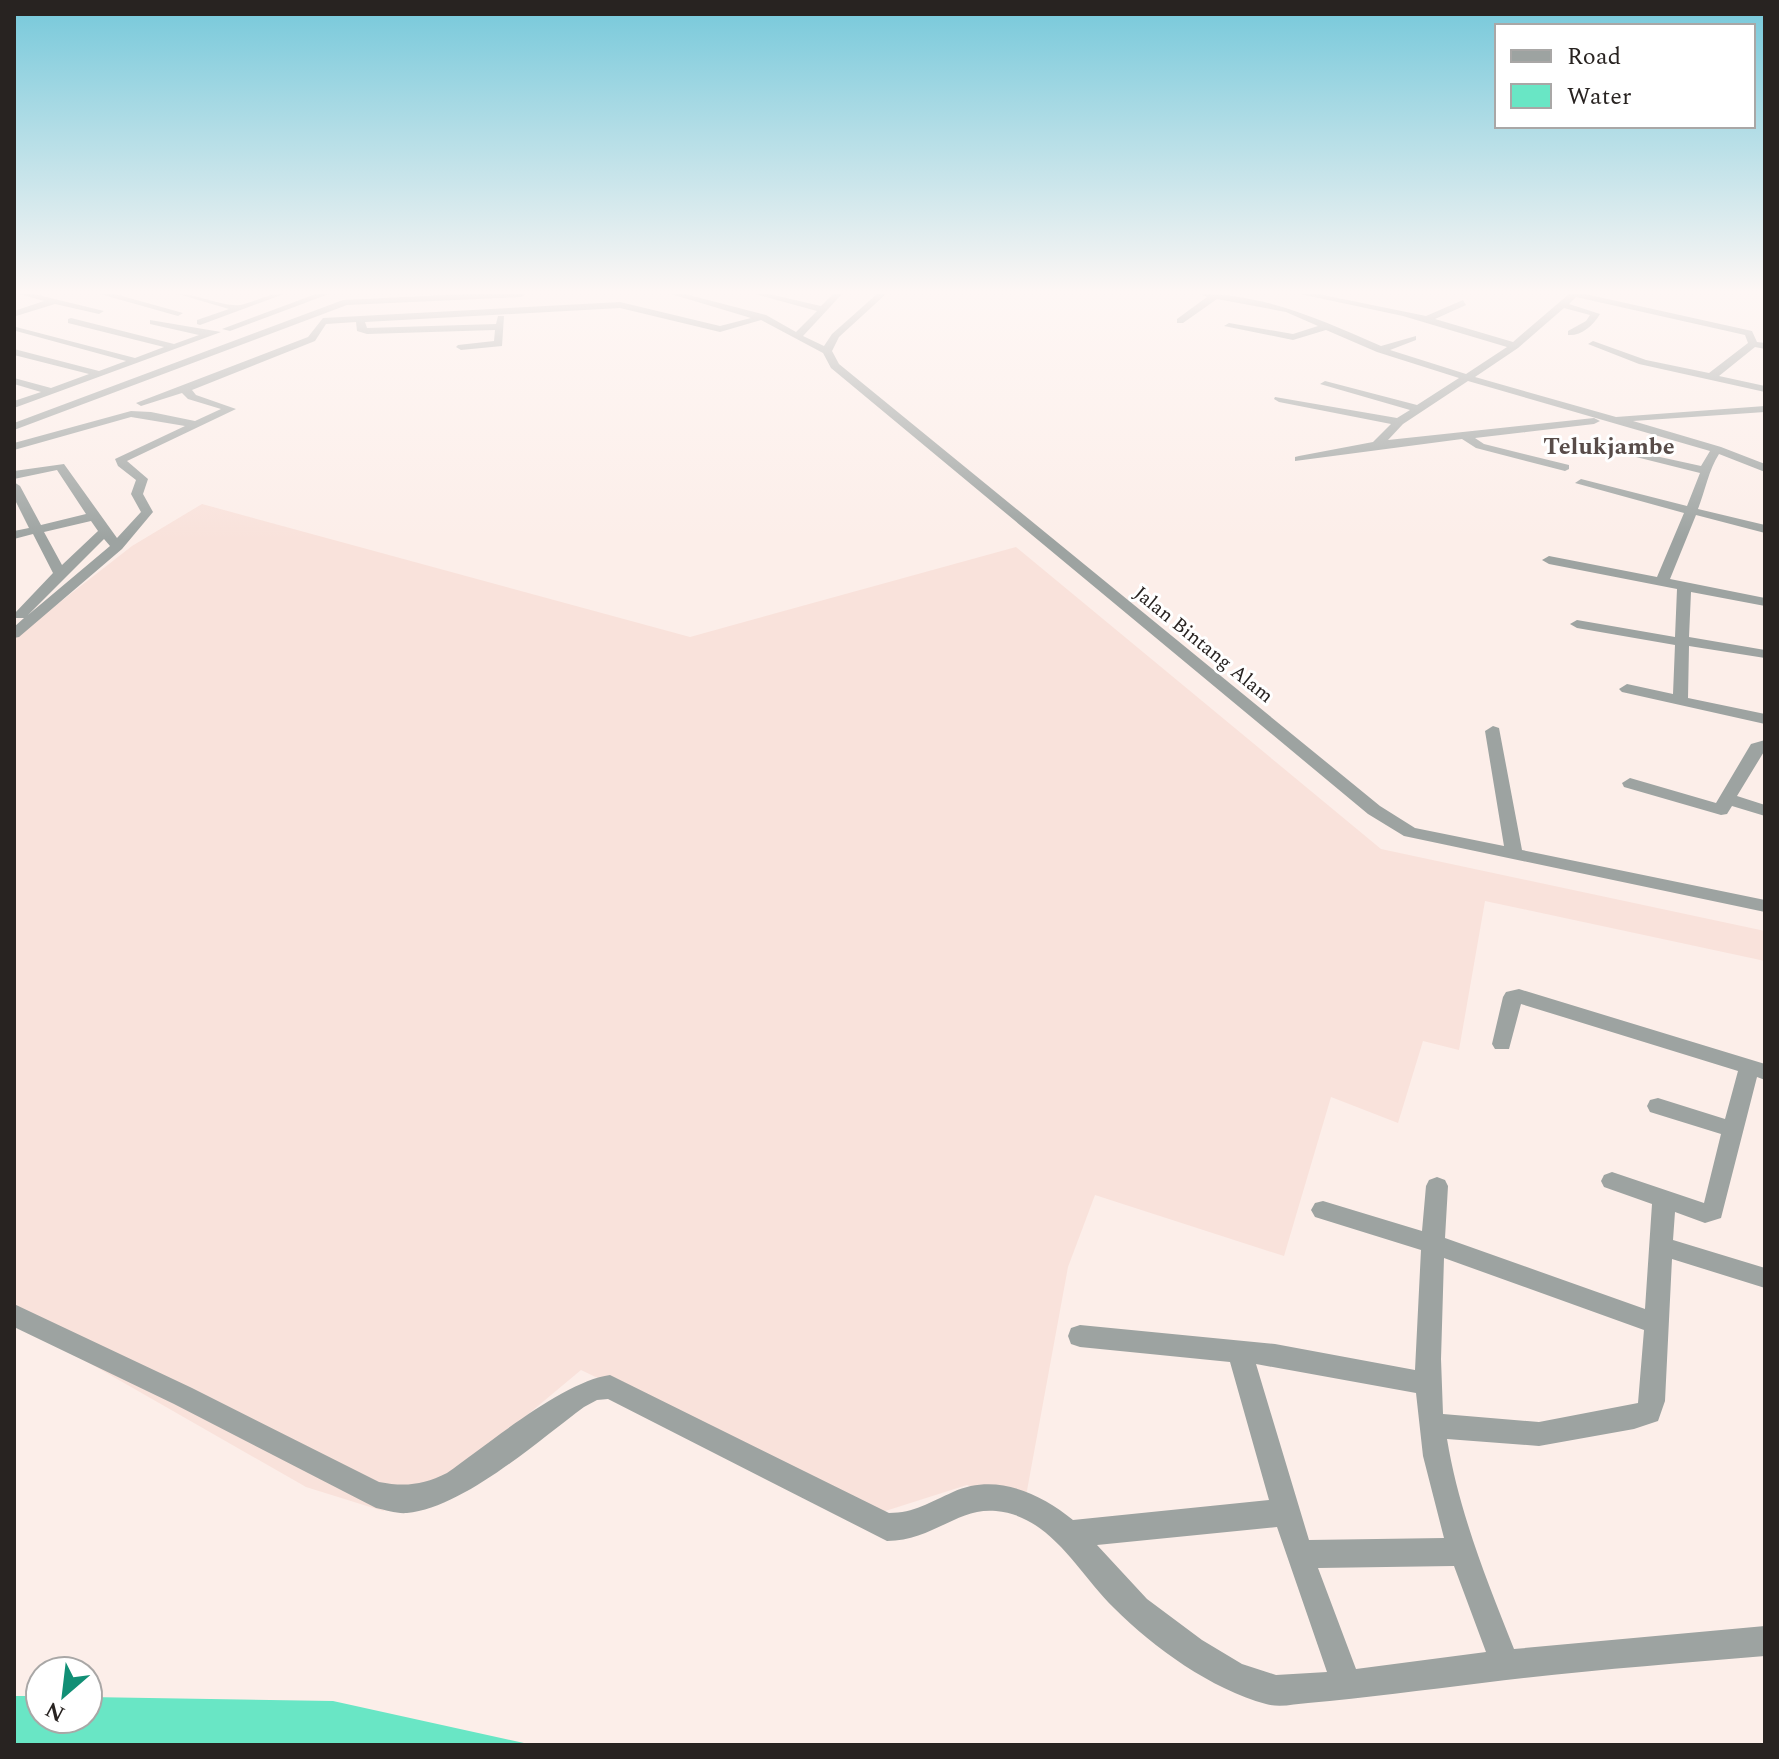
<svg xmlns="http://www.w3.org/2000/svg" width="1779" height="1759" viewBox="0 0 1779 1759" font-family="Spectral,serif">
<style>
.built{fill:#f9e2db}
.water{fill:#69e6c5}
.lines{fill:none;stroke-linecap:round;stroke-linejoin:round}
.minor{fill:#9da3a1;fill-rule:evenodd}
.labels{text-anchor:middle;stroke-width:6;stroke-linejoin:round;paint-order:stroke}
.far-street-label{font-size:20px;fill:#282321;stroke:#fff}
.far-quarter-label{font-size:24px;font-weight:bold;fill:#584c49;stroke:#fff}
</style>
<rect width="100%" height="100%" fill="#fceee9"/>
<path class="built" d="M 202,504 L 690,637 L 1016,547 L 1381,849 L 1765,931 L 1765,961 L 1485,901 L 1459,1050 L 1423,1041 L 1398,1123 L 1331,1097 L 1284,1256 L 1095,1195 L 1068,1267 L 1024,1507 L 967,1485 L 879,1513 L 581,1370 L 435,1492 L 383,1511 L 306,1487 L 14,1320 L 14,638 L 132,546 Z"/>
<path class="water" d="M 14,1696 L 40,1696 L 40,1719 L 88,1719 L 88,1697 L 333,1701 L 533,1745 L 14,1745 Z"/>
<g class="lines">
<path class="minor" d="M 19,294 L 34,294 L 104,311 L 99,314 L 55,304 L 16,316 L 14,311 L 44,301 Z
M 100,294 L 115,294 L 183,313 L 178,316 Z
M 178,294 C 197,294 224,307 240,305 C 256,302 267,293 284,294 L 200,325 L 197,324 L 197,320 L 229,309 Z
M 316,294 L 329,294 L 230,331 L 222,329 Z
M 467,294 L 526,294 L 521,297 L 347,305 L 14,430 L 14,423 L 343,300 Z
M 671,294 L 685,294 L 766,315 L 796,332 L 817,311 L 755,294 L 769,294 L 821,306 L 833,294 L 842,294 L 803,336 L 824,346 L 832,334 L 877,294 L 886,294 L 839,337 L 832,351 L 839,364 L 1380,806 L 1415,828 L 1504,846 L 1485,731 L 1493,726 L 1499,728 L 1522,850 L 1765,900 L 1765,912 L 1404,836 L 1368,814 L 831,368 L 823,353 L 761,320 L 720,332 L 620,308 L 365,322 L 367,328 L 496,324 L 498,316 L 504,316 L 502,346 L 461,350 L 456,347 L 458,345 L 494,341 L 495,330 L 367,334 L 357,331 L 356,322 L 326,324 L 315,341 L 192,390 L 196,395 L 236,409 L 127,461 L 148,479 L 143,494 L 153,512 L 122,549 L 19,637 L 14,638 L 14,627 L 24,618 L 15,618 L 14,614 L 53,573 L 33,534 L 14,539 L 14,531 L 29,528 L 14,498 L 14,482 L 20,486 L 41,525 L 86,514 L 57,470 L 14,479 L 14,471 L 64,464 L 117,538 L 141,512 L 131,494 L 136,480 L 118,466 L 115,459 L 185,426 L 131,417 L 14,450 L 14,443 L 131,411 L 151,412 L 195,421 L 221,409 L 188,399 L 182,393 L 141,406 L 136,403 L 308,337 L 323,318 L 620,302 L 720,326 L 751,318 ZM 91,521 L 98,531 L 62,565 L 44,532 ZM 104,539 L 110,546 L 28,615 Z
M 1201,294 C 1266,294 1323,321 1381,346 L 1416,336 L 1416,340 L 1390,350 L 1466,374 L 1507,347 L 1403,316 L 1300,294 L 1318,294 L 1426,316 L 1463,300 L 1466,305 L 1435,319 L 1513,342 L 1569,294 L 1585,294 L 1752,331 L 1757,342 L 1765,343 L 1765,349 L 1755,347 L 1719,376 L 1765,386 L 1765,392 L 1639,364 L 1588,344 L 1593,341 L 1646,360 L 1709,373 L 1748,343 L 1745,335 L 1576,297 L 1569,304 L 1600,314 C 1593,326 1581,336 1568,335 L 1568,331 L 1586,321 L 1590,315 L 1564,308 L 1518,348 L 1475,377 L 1616,417 L 1765,406 L 1765,412 L 1633,421 L 1721,447 L 1765,464 L 1765,472 L 1719,454 C 1709,469 1705,491 1698,509 L 1765,525 L 1765,533 L 1696,515 L 1670,579 L 1765,598 L 1765,606 L 1691,592 L 1689,637 L 1765,650 L 1765,658 L 1689,646 L 1688,698 L 1765,714 L 1765,724 L 1622,692 L 1619,689 L 1627,684 L 1673,694 L 1675,645 L 1577,628 L 1570,624 L 1577,620 L 1675,637 L 1677,589 L 1549,564 L 1542,560 L 1549,556 L 1657,577 L 1684,513 L 1575,483 L 1581,479 L 1687,506 L 1700,473 L 1604,449 L 1610,446 L 1701,466 L 1710,451 L 1468,381 L 1403,424 L 1388,440 L 1594,418 L 1600,421 L 1594,424 L 1475,438 L 1484,444 L 1569,465 L 1569,469 L 1565,471 L 1476,448 L 1462,439 L 1295,461 L 1295,457 L 1299,456 L 1373,442 L 1391,424 L 1279,402 L 1274,399 L 1275,397 L 1397,418 L 1410,410 L 1320,384 L 1325,381 L 1417,405 L 1459,378 L 1377,352 L 1326,330 L 1293,340 L 1224,326 L 1229,323 L 1293,334 L 1318,326 L 1286,312 L 1217,299 L 1183,323 L 1177,323 L 1177,319 L 1207,297 Z
M 71,318 L 174,344 L 199,335 L 150,324 L 150,320 L 221,332 L 14,408 L 14,401 L 41,392 L 14,384 L 14,378 L 51,388 L 89,374 L 14,355 L 14,349 L 99,371 L 126,361 L 16,331 L 16,327 L 135,358 L 164,347 L 68,323 L 68,319 Z
M 1765,740 L 1765,750 L 1737,796 L 1765,805 L 1765,816 L 1732,806 L 1727,814 L 1721,815 L 1624,787 L 1622,783 L 1630,778 L 1716,803 L 1751,744 Z
M 1519,989 L 1765,1064 L 1765,1080 L 1757,1077 L 1721,1218 L 1705,1223 L 1675,1212 L 1673,1240 L 1765,1268 L 1765,1288 L 1672,1259 L 1665,1401 L 1658,1421 L 1634,1429 L 1539,1446 L 1447,1439 C 1459,1512 1487,1581 1514,1649 L 1765,1626 L 1765,1656 C 1671,1664 1576,1671 1482,1683 C 1423,1690 1366,1698 1308,1703 C 1294,1704 1280,1708 1266,1704 C 1211,1689 1154,1648 1114,1608 C 1078,1573 1051,1516 996,1511 C 958,1507 932,1541 887,1541 L 608,1399 L 597,1400 L 584,1407 C 538,1441 463,1508 407,1513 C 397,1514 386,1510 376,1508 L 174,1404 L 14,1327 L 14,1304 L 192,1388 L 379,1482 C 405,1487 423,1485 447,1473 C 488,1444 564,1381 610,1375 L 889,1513 C 914,1513 930,1502 953,1492 C 995,1473 1039,1492 1073,1520 L 1269,1500 L 1230,1362 L 1080,1347 L 1071,1344 L 1068,1336 L 1071,1328 L 1080,1325 L 1275,1344 L 1415,1370 L 1421,1250 L 1315,1217 L 1311,1210 L 1315,1203 L 1323,1201 L 1422,1231 L 1426,1186 L 1429,1180 L 1437,1177 L 1445,1180 L 1448,1186 L 1445,1238 L 1645,1309 L 1652,1204 L 1604,1187 L 1601,1181 L 1604,1175 L 1612,1172 L 1704,1203 L 1721,1134 L 1650,1112 L 1647,1106 L 1650,1100 L 1658,1098 L 1725,1119 L 1738,1071 L 1521,1004 L 1509,1049 L 1495,1049 L 1492,1044 L 1503,997 L 1506,992 ZM 1444,1258 L 1644,1330 L 1638,1403 L 1539,1422 L 1443,1414 L 1441,1359 ZM 1256,1364 L 1416,1393 L 1423,1456 L 1444,1538 L 1309,1540 ZM 1277,1527 L 1327,1672 L 1276,1675 L 1242,1664 L 1202,1640 L 1147,1599 L 1097,1545 ZM 1454,1566 L 1486,1652 L 1356,1669 L 1318,1568 Z"/>
</g>
<linearGradient id="sky" x2="0" y2="1"><stop stop-color="#75c8da"/><stop offset="0.54" stop-color="#fef7f5"/><stop offset="1" stop-color="#fef7f5" stop-opacity="0"/></linearGradient>
<rect width="1779" height="540" fill="url(#sky)"/>
<g class="labels">
<g class="far-street-label">
<text transform="translate(1204 644) rotate(39)" y="7">Jalan Bintang Alam</text>
</g>
<g class="far-quarter-label">
<text x="1609" y="454">Telukjambe</text>
</g>
</g>
<rect width="1779" height="1759" fill="none" stroke="#282321" stroke-width="32"/>
<rect x="1495" y="24" width="260" height="104" fill="#ffffff" stroke="#a9a7a6" stroke-width="2"/>
<rect x="1511" y="50" width="40" height="12" fill="#9da3a1" stroke="#a9a7a6" stroke-width="2"/>
<text x="1567" y="64" font-size="24" fill="#282321">Road</text>
<rect x="1511" y="84" width="40" height="24" fill="#69e6c5" stroke="#a9a7a6" stroke-width="2"/>
<text x="1567" y="104" font-size="24" fill="#282321">Water</text>
<g transform="translate(64 1695) rotate(208)"><circle r="38" fill="#ffffff" stroke="#a9a7a6" stroke-width="2"/>
<path d="M0-6L14 30L0 20L-14 30Z" fill="#118f75"/>
<text y="-12" font-size="22" font-weight="bold" text-anchor="middle" fill="#282321">N</text>
</g>
</svg>
